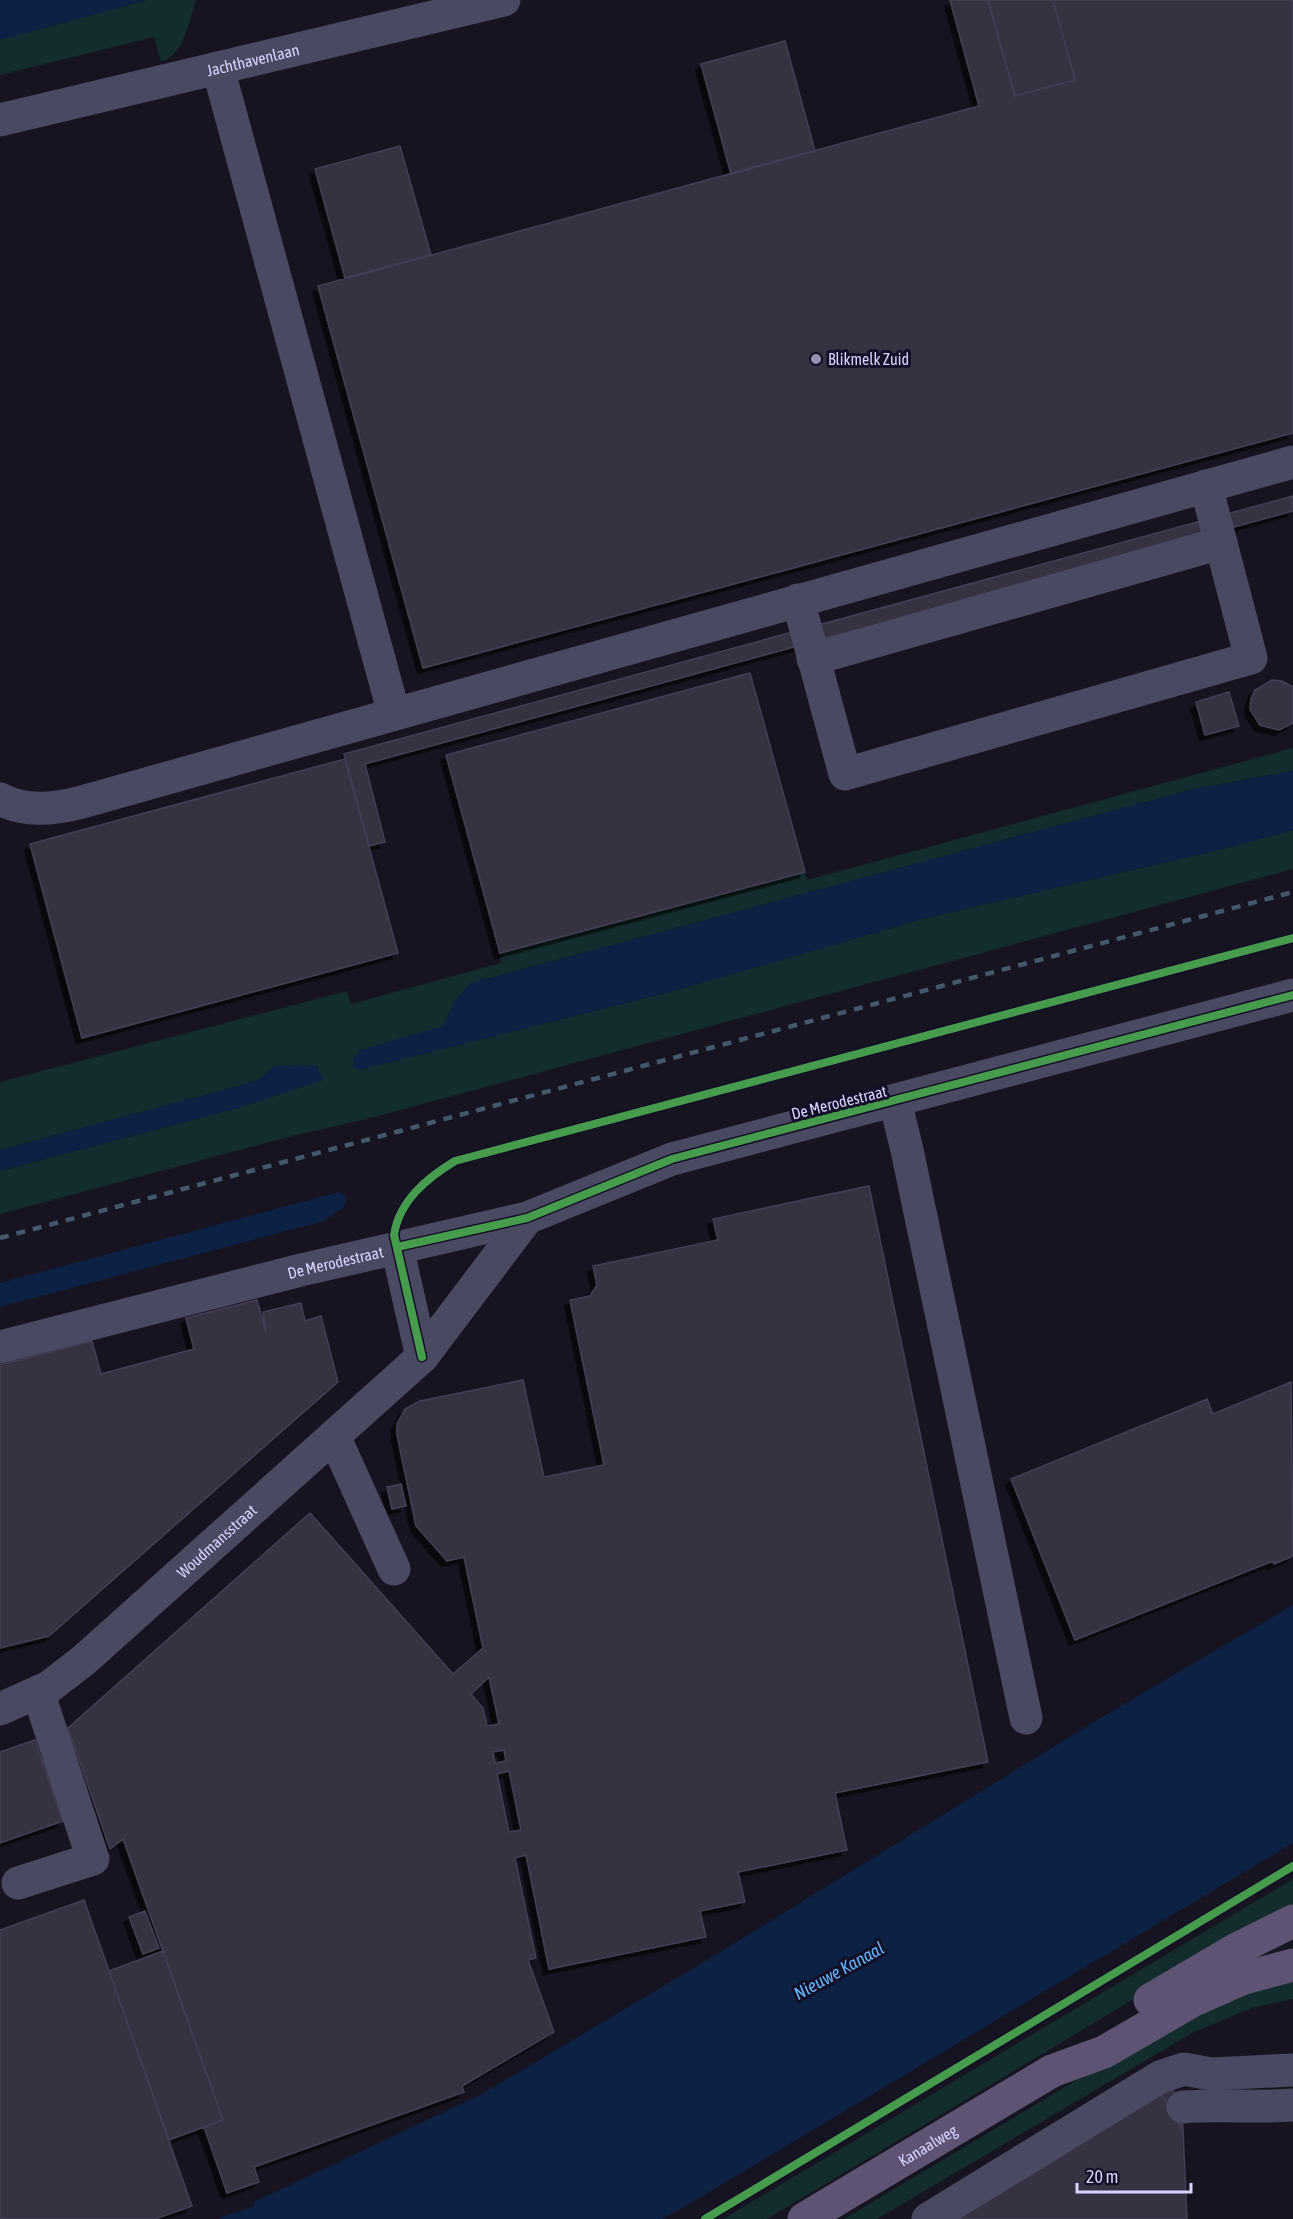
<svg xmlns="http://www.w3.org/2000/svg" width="1293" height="2219" viewBox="0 0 1293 2219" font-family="'Asap Condensed',sans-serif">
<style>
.green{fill:#132c2d}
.water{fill:#0d2144}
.building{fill:#343243;stroke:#433f54;stroke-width:1.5;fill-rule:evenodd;filter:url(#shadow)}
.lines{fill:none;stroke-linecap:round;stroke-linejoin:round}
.minor{stroke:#4a4962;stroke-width:33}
.major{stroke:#5e5373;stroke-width:33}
.rail{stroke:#43596b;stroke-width:4.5;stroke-dasharray:9 8;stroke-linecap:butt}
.cycleway-casing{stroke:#130f26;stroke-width:11}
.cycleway{stroke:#469c4c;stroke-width:8}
.poi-dot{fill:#9591b1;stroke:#130f26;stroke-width:2}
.labels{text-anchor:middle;stroke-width:6;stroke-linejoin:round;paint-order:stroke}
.street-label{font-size:16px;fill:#d9d4ff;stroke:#130f26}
.poi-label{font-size:16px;fill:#d9d4ff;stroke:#130f26;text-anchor:start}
.water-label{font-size:18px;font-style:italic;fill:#62b6ff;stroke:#130f26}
</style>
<defs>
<filter id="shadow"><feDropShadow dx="-5.5" dy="5.5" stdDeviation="0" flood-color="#0009"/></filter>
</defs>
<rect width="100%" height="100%" fill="#161421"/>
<path class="green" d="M 147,0 L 196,0 C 189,20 184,56 161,62 L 154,37 L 0,75 L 0,40 Z
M 1293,748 L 1293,771 L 1194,789 L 471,983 L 455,1001 L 443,1026 L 353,1059 L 353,1066 L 358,1070 L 677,990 L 926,918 L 1227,848 L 1293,830 L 1293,869 L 367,1119 L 292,1136 L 0,1214 L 0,1171 L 245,1106 L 323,1080 L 317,1066 L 275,1066 L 259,1079 L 242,1085 L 0,1150 L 0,1082 L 347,991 L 351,1004 L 501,963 L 500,953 L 805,872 L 807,880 Z
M 1293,1879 L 1293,1907 L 1269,1918 L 767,2219 L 723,2219 Z
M 1293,1980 L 1293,1999 L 1252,2008 L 1192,2033 L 877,2219 L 844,2219 L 1130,2048 L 1217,2002 Z"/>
<path class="water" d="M 0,0 L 147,0 L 0,40 Z
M 1293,771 L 1293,830 L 1227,848 L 926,918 L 677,990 L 358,1070 L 353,1066 L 353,1059 L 361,1050 L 443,1026 L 455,1001 L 471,983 L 1194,789 Z
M 305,1065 L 317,1066 L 323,1080 L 245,1106 L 0,1171 L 0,1150 L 242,1085 L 259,1079 L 275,1066 Z
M 339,1192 L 346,1197 L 345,1206 L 324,1221 L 0,1307 L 0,1283 Z
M 1293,1605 L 1293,1843 L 684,2207 L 662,2219 L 217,2219 L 254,2206 L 254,2202 L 480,2095 L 694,1968 L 1102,1717 Z"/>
<path class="building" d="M 950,0 L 988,0 L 1015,96 L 1075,80 L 1053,0 L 1293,0 L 1293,433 L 423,668 L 318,286 L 979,106 Z
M 988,0 L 1053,0 L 1075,80 L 1015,96 Z
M 785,41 L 815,151 L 731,174 L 701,64 Z
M 400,146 L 431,255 L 345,278 L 315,169 Z
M 1293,496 L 1293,511 L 365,764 L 385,842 L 369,846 L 344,754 Z
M 750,673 L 805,872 L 500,953 L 446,755 Z
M 1272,680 L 1282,681 L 1293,687 L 1293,723 L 1279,730 L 1260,725 L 1250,709 L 1251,699 L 1255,690 Z
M 1229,692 L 1239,726 L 1205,735 L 1196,702 Z
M 345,759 L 398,953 L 82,1038 L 30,844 Z
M 869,1186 L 988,1762 L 835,1793 L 847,1850 L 738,1872 L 745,1902 L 700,1911 L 706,1937 L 549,1969 L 526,1855 L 515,1858 L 536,1958 L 528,1960 L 554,2032 L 462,2086 L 464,2092 L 254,2167 L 259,2182 L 227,2193 L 204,2127 L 223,2120 L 123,1839 L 110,1849 L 68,1728 L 310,1513 L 453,1674 L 483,1648 L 464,1557 L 447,1561 L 416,1526 L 397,1435 L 397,1424 L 405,1409 L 420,1401 L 523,1380 L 544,1477 L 604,1465 L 570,1300 L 590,1296 L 597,1285 L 593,1266 L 718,1240 L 713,1219 ZM 489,1677 L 499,1724 L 487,1726 L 483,1708 L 471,1694 ZM 504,1750 L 506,1761 L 495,1763 L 493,1752 ZM 509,1771 L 521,1830 L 509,1832 L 497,1774 Z
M 257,1300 L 266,1332 L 263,1312 L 301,1303 L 305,1321 L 321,1316 L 338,1382 L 49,1636 L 0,1648 L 0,1365 L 92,1341 L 101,1374 L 194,1349 L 186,1318 Z
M 1291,1382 L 1293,1556 L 1274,1564 L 1273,1561 L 1075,1640 L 1011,1479 L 1207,1399 L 1213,1414 Z
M 401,1484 L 406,1506 L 392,1509 L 387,1487 Z
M 35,1740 L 63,1821 L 0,1843 L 0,1752 Z
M 84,1900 L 192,2206 L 155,2219 L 0,2219 L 0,1930 Z
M 145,1911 L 159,1948 L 143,1954 L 129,1917 Z
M 163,1951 L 223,2120 L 169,2140 L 109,1971 Z
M 1172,2090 L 1180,2096 L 1182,2103 L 1183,2130 L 1161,2094 Z
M 1161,2094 L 1183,2130 L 1187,2219 L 949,2219 Z"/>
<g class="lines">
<g class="minor">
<path d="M 218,68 L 394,714"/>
<path id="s1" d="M 0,120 L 504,0"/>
<path d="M 798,600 L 845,774 L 1251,658 L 1206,486"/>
<path d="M 813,659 L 1221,543"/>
<path d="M 0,799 C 25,813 56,809 82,802 L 1293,462"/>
<path d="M 895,1101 L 907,1150 L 1026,1718"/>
<path d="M 397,1247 L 422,1357"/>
<path id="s2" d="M 0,1347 L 301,1270 L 527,1218 L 672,1159 L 1293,995"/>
<path d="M 334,1436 L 394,1569"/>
<path id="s3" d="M 0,1709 L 49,1687 L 84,1660 L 422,1357 L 527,1218"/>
<path d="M 18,1883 L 93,1859 L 38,1692"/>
<path d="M 1183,2107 C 1220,2104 1256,2108 1293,2105"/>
<path d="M 928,2219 L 1160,2077 L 1184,2069 L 1211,2074 L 1293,2070"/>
</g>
<g class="major">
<path d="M 1150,2000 L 1235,1950 L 1293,1921"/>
<path id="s4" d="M 804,2219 L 1052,2071 L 1104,2052 L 1192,2001 L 1244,1978 L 1293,1965"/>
</g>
<path class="rail" d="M 0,1238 L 1293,892"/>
<defs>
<path id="cycleway" d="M 397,1247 L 527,1218 L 672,1159 L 1293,995
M 422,1357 L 394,1235 C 399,1201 427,1178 455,1161 L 1293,938
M 705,2219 L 1293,1866"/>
</defs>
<use href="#cycleway" class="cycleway-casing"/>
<use href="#cycleway" class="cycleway"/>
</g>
<circle class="poi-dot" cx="816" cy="359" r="6"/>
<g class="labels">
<g class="street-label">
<text dy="6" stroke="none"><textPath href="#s1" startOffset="260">Jachthavenlaan</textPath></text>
<text transform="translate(839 1102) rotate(-14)" y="6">De Merodestraat</text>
<text dy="6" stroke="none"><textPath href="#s2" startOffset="346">De Merodestraat</textPath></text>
<text dy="6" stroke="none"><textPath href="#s3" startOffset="276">Woudmansstraat</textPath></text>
<text dy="6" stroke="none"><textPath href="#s4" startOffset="144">Kanaalweg</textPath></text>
</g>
<g class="poi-label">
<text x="828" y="365">Blikmelk Zuid</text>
</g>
<g class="water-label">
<text transform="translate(839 1971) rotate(-29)" y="6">Nieuwe Kanaal</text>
</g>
</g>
<path d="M1077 2183v9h114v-9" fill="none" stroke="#d9d4ff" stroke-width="3"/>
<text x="1086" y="2183" font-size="18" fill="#d9d4ff" stroke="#130f26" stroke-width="4.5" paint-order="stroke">20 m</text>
</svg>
